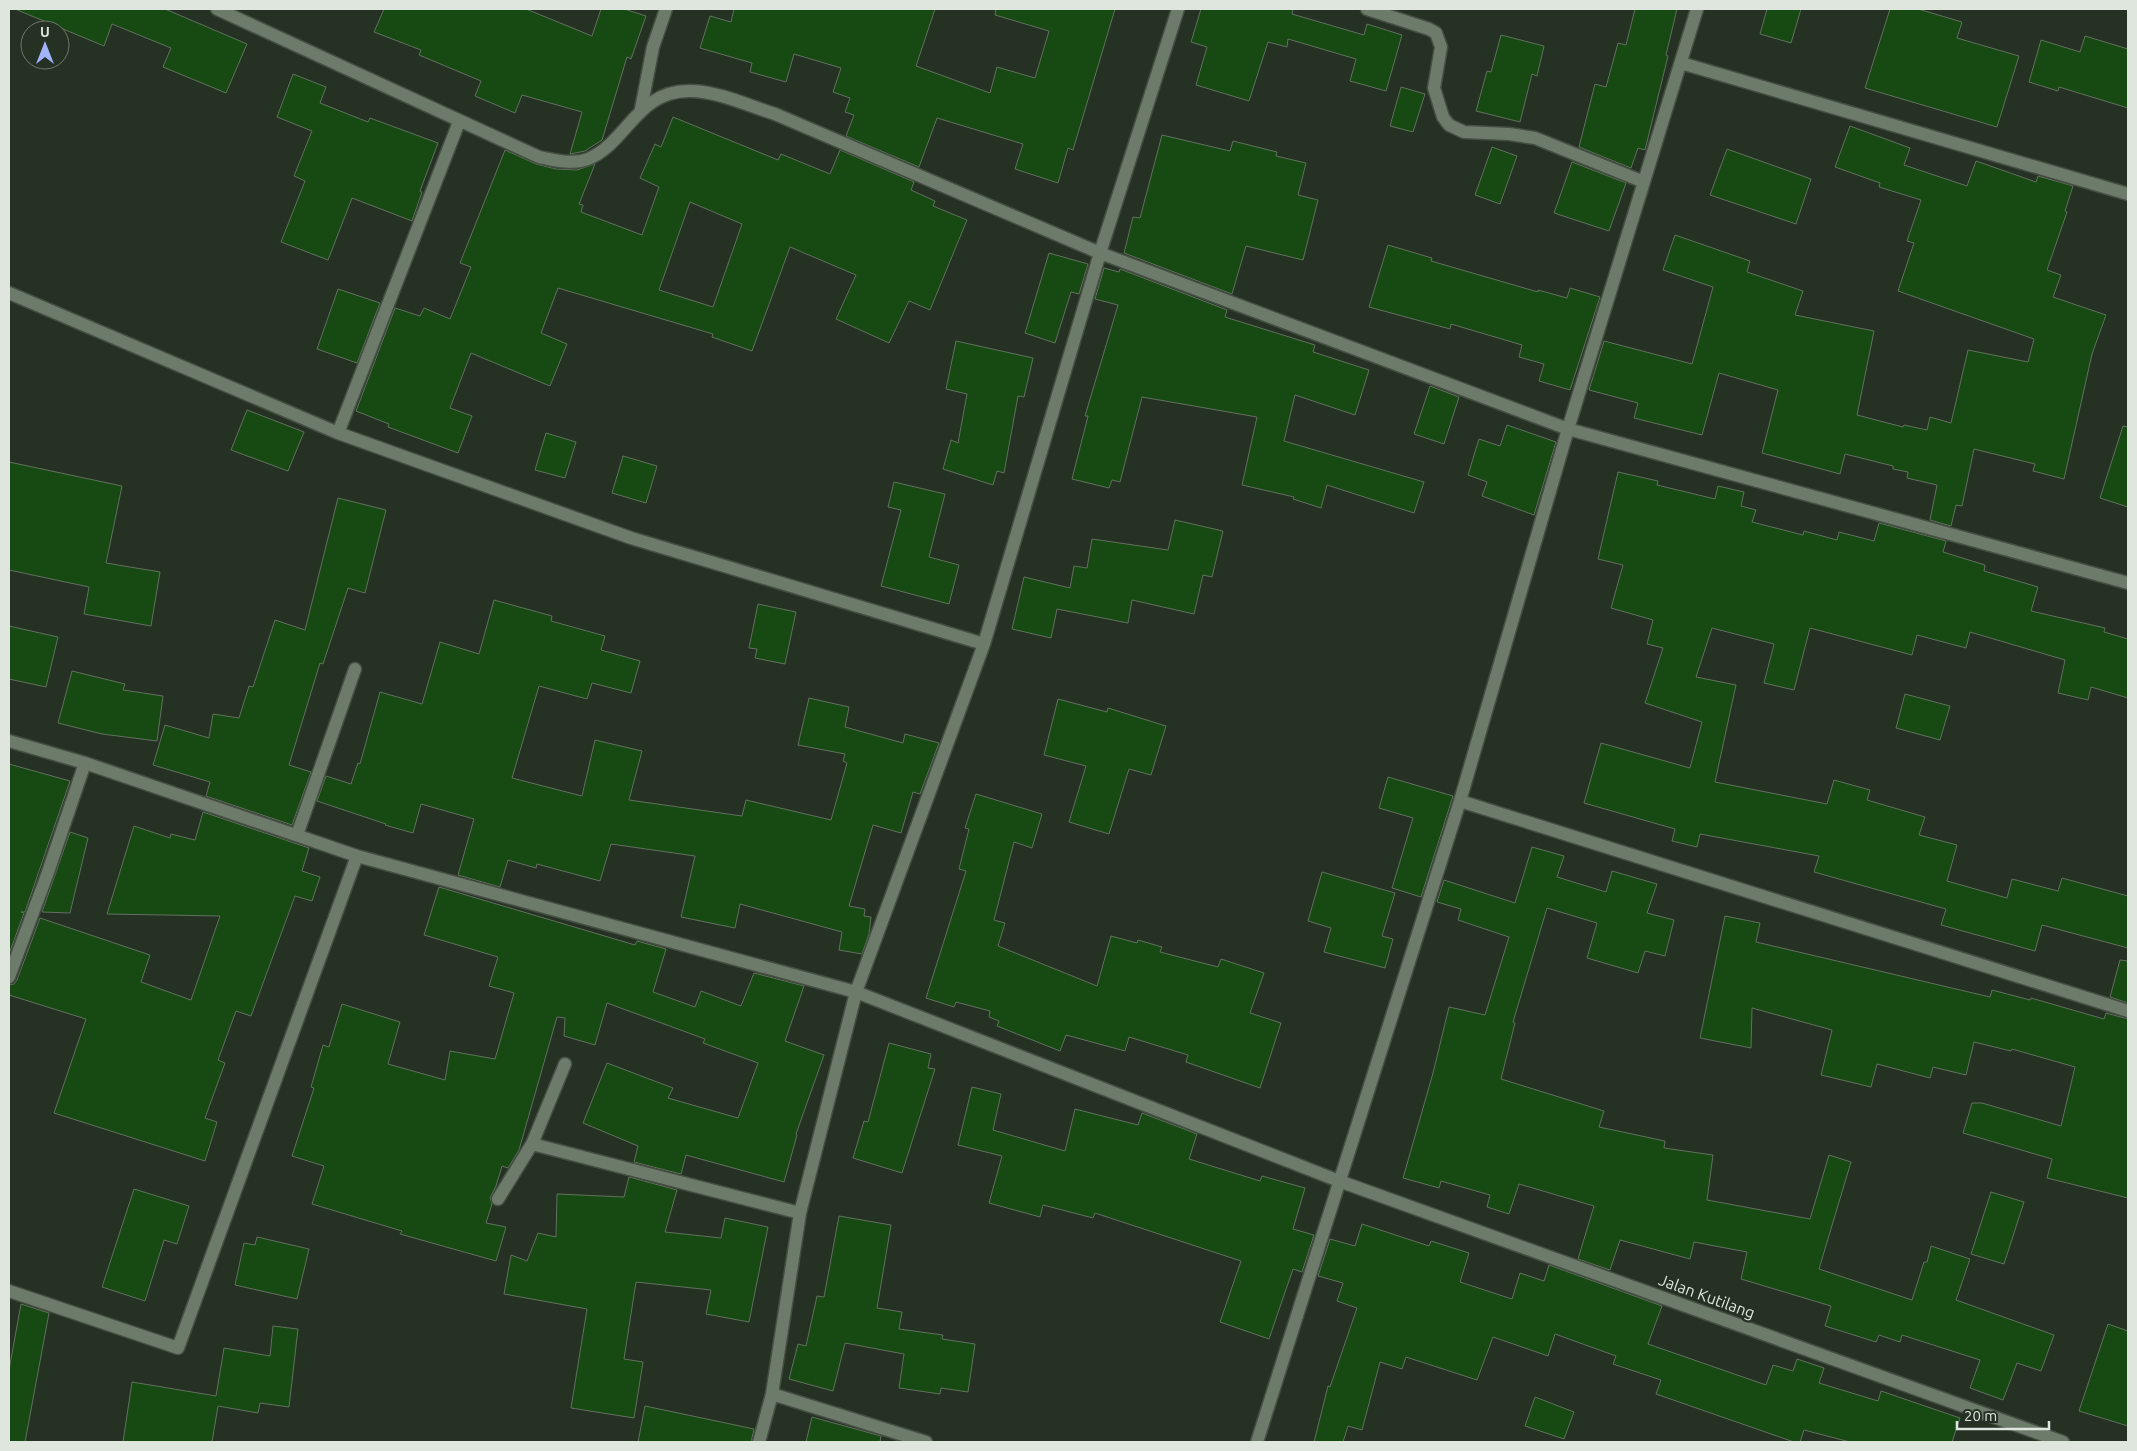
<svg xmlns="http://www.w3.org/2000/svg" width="2137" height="1451" viewBox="0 0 2137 1451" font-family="Ubuntu,sans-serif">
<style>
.building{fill:#174a12;stroke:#627060;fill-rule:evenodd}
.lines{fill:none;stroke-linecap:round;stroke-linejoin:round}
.lane-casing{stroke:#444e42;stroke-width:15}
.street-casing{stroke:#444e42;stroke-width:15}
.lane{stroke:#6d7b6b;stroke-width:12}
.street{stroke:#6d7b6b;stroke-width:12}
.labels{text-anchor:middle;stroke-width:4.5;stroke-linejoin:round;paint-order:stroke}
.street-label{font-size:16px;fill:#dee6dd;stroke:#253123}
</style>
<rect width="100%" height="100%" fill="#253123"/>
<path class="building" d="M 15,9 L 165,9 L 247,44 L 226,93 L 163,67 L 171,48 L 112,24 L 104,46 Z
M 384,9 L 526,9 L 592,36 L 601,9 L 624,9 L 646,16 L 631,59 L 627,57 L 602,140 L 585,151 L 570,154 L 582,112 L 522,95 L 515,113 L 475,96 L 481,81 L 419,55 L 421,50 L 374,32 Z
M 734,9 L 935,9 L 916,66 L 990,93 L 997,67 L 1035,78 L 1049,31 L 995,15 L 996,9 L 1115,9 L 1073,150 L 1068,148 L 1058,183 L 1015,169 L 1023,144 L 937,118 L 919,167 L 846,136 L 854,115 L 845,112 L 850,98 L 833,92 L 841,68 L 794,54 L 786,82 L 750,72 L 752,63 L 700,48 L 710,16 L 731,22 Z
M 1201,9 L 1293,9 L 1292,14 L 1364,35 L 1367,24 L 1402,35 L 1386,91 L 1350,81 L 1356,59 L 1288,39 L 1287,47 L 1268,42 L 1249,101 L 1196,85 L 1207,47 L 1191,42 Z
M 1635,9 L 1677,9 L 1666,55 L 1668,56 L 1646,146 L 1645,150 L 1638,148 L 1631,168 L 1579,147 L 1595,84 L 1606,87 L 1618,43 L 1626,45 Z
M 1767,9 L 1801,9 L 1791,43 L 1760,34 Z
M 1890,9 L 1918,9 L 1962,22 L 1957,38 L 2019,56 L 1997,127 L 1865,88 Z
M 1501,35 L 1544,46 L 1537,76 L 1532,74 L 1520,122 L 1476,111 L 1487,71 L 1491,72 Z
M 2085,36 L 2128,49 L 2128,108 L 2059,87 L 2058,91 L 2029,82 L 2041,40 L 2080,52 Z
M 293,74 L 326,87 L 320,103 L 368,122 L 370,118 L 438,143 L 420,191 L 422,192 L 412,221 L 352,198 L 328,260 L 281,242 L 305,181 L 294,176 L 312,131 L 277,117 Z
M 1401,87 L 1425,94 L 1413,132 L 1390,126 Z
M 673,117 L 778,160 L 781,154 L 830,174 L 840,150 L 914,182 L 911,190 L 935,201 L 933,206 L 967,220 L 930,310 L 909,301 L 889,343 L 836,319 L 856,275 L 790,247 L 752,351 L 712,337 L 713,334 L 558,288 L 541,333 L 567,344 L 550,386 L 471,353 L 450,408 L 472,416 L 458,453 L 388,427 L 389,424 L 356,411 L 395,308 L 420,316 L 424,308 L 450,319 L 471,267 L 460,263 L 505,150 L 536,164 L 556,169 L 577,170 L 595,164 L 579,204 L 583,205 L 581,212 L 642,235 L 659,187 L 640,178 L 655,144 L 661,147 ZM 690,202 L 742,224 L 713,307 L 659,290 Z
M 1850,126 L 1910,148 L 1904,165 L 1967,186 L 1976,161 L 2036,182 L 2038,176 L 2073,186 L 2065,211 L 2067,212 L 2047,270 L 2061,275 L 2053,297 L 2106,315 L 2092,354 L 2064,479 L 2033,471 L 2035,464 L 1974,449 L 1962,506 L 1956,505 L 1951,526 L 1930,520 L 1937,485 L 1907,478 L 1908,472 L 1893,469 L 1893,466 L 1845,454 L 1840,474 L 1762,453 L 1778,390 L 1719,373 L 1702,435 L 1634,418 L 1638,403 L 1589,390 L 1604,341 L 1692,364 L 1713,287 L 1663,270 L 1675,235 L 1750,261 L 1747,272 L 1803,291 L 1795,315 L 1874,331 L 1857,415 L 1903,427 L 1904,425 L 1927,430 L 1930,417 L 1951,423 L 1968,350 L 2028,362 L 2034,339 L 1898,291 L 1914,243 L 1907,241 L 1921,200 L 1879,187 L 1880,183 L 1835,167 Z
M 1162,135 L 1230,151 L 1233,141 L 1277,152 L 1276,156 L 1306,163 L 1298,195 L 1318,200 L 1303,260 L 1246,246 L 1232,294 L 1124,253 L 1133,217 L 1140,218 Z
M 1492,147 L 1517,156 L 1500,204 L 1475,195 Z
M 1727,149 L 1811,179 L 1796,224 L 1710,195 Z
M 1572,162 L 1626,183 L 1609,231 L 1554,213 Z
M 1388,245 L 1432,258 L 1431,261 L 1538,292 L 1538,290 L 1567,298 L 1570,288 L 1600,297 L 1570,390 L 1539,381 L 1544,364 L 1519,357 L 1522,345 L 1451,324 L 1450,329 L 1369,307 Z
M 1049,253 L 1088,264 L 1079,294 L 1071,292 L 1055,343 L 1025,333 Z
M 1104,268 L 1119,272 L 1120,269 L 1227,310 L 1225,317 L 1315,345 L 1313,352 L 1369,370 L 1355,415 L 1295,395 L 1284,441 L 1424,482 L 1414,513 L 1327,485 L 1321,508 L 1293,499 L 1294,497 L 1242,485 L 1257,417 L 1142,397 L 1120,482 L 1112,480 L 1109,488 L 1072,479 L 1088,416 L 1085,416 L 1118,305 L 1095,299 Z
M 338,289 L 380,303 L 357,363 L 317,349 Z
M 956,341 L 1033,358 L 1024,397 L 1018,396 L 1004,473 L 997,471 L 993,485 L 943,469 L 951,440 L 958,443 L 967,394 L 946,389 Z
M 1430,386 L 1459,397 L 1444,444 L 1414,434 Z
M 247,410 L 304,432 L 288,471 L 231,450 Z
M 1507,425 L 1556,442 L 1534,515 L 1482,496 L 1487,482 L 1468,475 L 1479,439 L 1500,446 Z
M 2123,426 L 2128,427 L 2128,507 L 2100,498 Z
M 546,433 L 576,442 L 565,478 L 535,470 Z
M 623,456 L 657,466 L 646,503 L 612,493 Z
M 9,462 L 122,486 L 106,563 L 160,572 L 151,626 L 84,614 L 89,587 L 9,570 Z
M 1618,472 L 1658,481 L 1657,485 L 1715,499 L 1718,486 L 1744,492 L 1741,506 L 1756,510 L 1752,522 L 1803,535 L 1804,531 L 1837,540 L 1839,532 L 1874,541 L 1879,523 L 1946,541 L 1943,552 L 1985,565 L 1984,571 L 2038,587 L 2031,611 L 2105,628 L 2104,632 L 2128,639 L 2128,698 L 2091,687 L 2088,700 L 2058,693 L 2065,660 L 1970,632 L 1966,648 L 1917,635 L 1912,655 L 1810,628 L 1794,690 L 1764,683 L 1774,644 L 1712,628 L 1696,677 L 1736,685 L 1715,782 L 1827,804 L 1834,780 L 1870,790 L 1867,800 L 1925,817 L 1919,835 L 1957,845 L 1947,881 L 2007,898 L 2012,879 L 2058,891 L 2062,878 L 2128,896 L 2128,948 L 2042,925 L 2035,951 L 1941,925 L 1946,909 L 1814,872 L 1819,856 L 1700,834 L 1697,847 L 1672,841 L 1675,829 L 1584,803 L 1601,743 L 1690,768 L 1702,722 L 1645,703 L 1663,648 L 1647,644 L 1653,620 L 1611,608 L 1623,565 L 1598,559 Z
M 894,482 L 945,494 L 929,557 L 959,565 L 949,604 L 881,586 L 901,510 L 888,507 Z
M 338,498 L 386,510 L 365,593 L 348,588 L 323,664 L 320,663 L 289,765 L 311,772 L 292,825 L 206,796 L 210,782 L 153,765 L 165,725 L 209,738 L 213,714 L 239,718 L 249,686 L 253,687 L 275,620 L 305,630 Z
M 1175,520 L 1223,531 L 1212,577 L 1203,575 L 1194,614 L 1132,600 L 1128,623 L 1057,609 L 1051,638 L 1012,629 L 1024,577 L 1070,588 L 1074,566 L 1087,568 L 1092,539 L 1168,550 Z
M 494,600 L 552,616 L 551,621 L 605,636 L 601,650 L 640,661 L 631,693 L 592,683 L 587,699 L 539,686 L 512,778 L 582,796 L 595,740 L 642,751 L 629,800 L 742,816 L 746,800 L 831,820 L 847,763 L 843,761 L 845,754 L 798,745 L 809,698 L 849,707 L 845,727 L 903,743 L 905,734 L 939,743 L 920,794 L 913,792 L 901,833 L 873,825 L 849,906 L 865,909 L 864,916 L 871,917 L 869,934 L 862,954 L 839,950 L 842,932 L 740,904 L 735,928 L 681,917 L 695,856 L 611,844 L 600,881 L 537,864 L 536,868 L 508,860 L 500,887 L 458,875 L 474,819 L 421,804 L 413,833 L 385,825 L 386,824 L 317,801 L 326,776 L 351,784 L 358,763 L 360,764 L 380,692 L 422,704 L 440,642 L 479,654 Z
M 758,604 L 796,612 L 785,664 L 755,658 L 757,649 L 749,648 Z
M 9,626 L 58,637 L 46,687 L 9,679 Z
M 72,671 L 125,684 L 123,690 L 163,696 L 157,741 L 102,734 L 58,723 Z
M 1905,694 L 1950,706 L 1940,740 L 1896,728 Z
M 1058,699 L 1107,712 L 1108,708 L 1166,726 L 1151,775 L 1129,769 L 1109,834 L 1069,822 L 1086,766 L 1044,755 Z
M 9,764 L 70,781 L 25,912 L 21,912 L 24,913 L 9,954 Z
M 1388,777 L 1453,796 L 1421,897 L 1392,888 L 1413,818 L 1379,808 Z
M 976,794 L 1042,814 L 1032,848 L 1014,842 L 994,920 L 1005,923 L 998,946 L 1097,986 L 1111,936 L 1137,943 L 1138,940 L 1162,947 L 1160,952 L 1218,967 L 1221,959 L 1264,973 L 1250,1013 L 1281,1023 L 1260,1088 L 1186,1062 L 1188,1055 L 1129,1037 L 1125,1051 L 1066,1035 L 1060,1051 L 997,1026 L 999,1021 L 989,1017 L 990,1011 L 956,1002 L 954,1007 L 926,998 L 966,871 L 959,869 L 969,829 L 965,828 Z
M 203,812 L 309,848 L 302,871 L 320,877 L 312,901 L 295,896 L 251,1016 L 236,1011 L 218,1060 L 225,1063 L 205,1118 L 217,1122 L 205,1161 L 54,1113 L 86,1019 L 9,995 L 9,985 L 14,984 L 17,980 L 40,918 L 150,955 L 141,982 L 191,1000 L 220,916 L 107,914 L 134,826 L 170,838 L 171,834 L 195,840 Z
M 70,832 L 88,838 L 70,913 L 42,912 Z
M 1532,847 L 1564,856 L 1557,877 L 1606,892 L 1612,871 L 1657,884 L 1647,913 L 1674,920 L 1665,956 L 1645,951 L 1638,973 L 1587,958 L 1597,923 L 1547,908 L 1513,1022 L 1515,1023 L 1501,1079 L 1604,1111 L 1599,1127 L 1665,1141 L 1664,1148 L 1713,1155 L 1707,1200 L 1810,1219 L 1829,1155 L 1851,1162 L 1819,1269 L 1912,1300 L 1924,1262 L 1927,1262 L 1931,1246 L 1970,1259 L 1956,1300 L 2054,1335 L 2041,1371 L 2017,1363 L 2003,1400 L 1970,1388 L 1980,1360 L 1902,1335 L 1900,1342 L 1879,1335 L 1876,1342 L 1825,1326 L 1831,1306 L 1741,1279 L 1747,1252 L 1694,1242 L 1690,1259 L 1620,1240 L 1610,1270 L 1578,1259 L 1594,1206 L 1519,1184 L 1509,1214 L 1487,1207 L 1490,1195 L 1441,1181 L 1439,1188 L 1403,1178 L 1433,1073 L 1449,1007 L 1485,1015 L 1509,937 L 1458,920 L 1461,909 L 1437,902 L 1444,880 L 1515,903 Z
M 1322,872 L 1395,893 L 1382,936 L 1393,939 L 1385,968 L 1324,952 L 1331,928 L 1308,921 Z
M 439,887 L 635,945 L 637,941 L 666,949 L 653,992 L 695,1007 L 701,991 L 741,1006 L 754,973 L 804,986 L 785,1041 L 824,1055 L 796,1134 L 797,1135 L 784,1182 L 686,1155 L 681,1174 L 634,1162 L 638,1146 L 583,1123 L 607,1063 L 673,1088 L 668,1098 L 738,1118 L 758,1063 L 703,1043 L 705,1039 L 607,1003 L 595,1045 L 564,1036 L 565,1018 L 557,1017 L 519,1150 L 508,1168 L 502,1166 L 496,1186 L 490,1198 L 492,1204 L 486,1223 L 506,1227 L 496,1261 L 400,1234 L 402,1231 L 312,1204 L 324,1166 L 292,1156 L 314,1088 L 311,1087 L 323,1045 L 329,1047 L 342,1004 L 400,1022 L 388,1064 L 445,1080 L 450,1051 L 495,1059 L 514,993 L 489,986 L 498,957 L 424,935 Z
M 1725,916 L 1760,923 L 1756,942 L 1990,997 L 1992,990 L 2030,1000 L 2031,998 L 2104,1019 L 2106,1013 L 2128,1019 L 2128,1198 L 2047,1178 L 2052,1159 L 1963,1133 L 1972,1103 L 1982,1103 L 2061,1126 L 2075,1067 L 2012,1049 L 2011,1051 L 1974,1042 L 1966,1075 L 1933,1067 L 1930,1078 L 1877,1064 L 1871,1087 L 1821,1075 L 1832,1030 L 1752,1008 L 1751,1048 L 1700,1038 Z
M 2120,960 L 2128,961 L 2128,1003 L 2110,997 Z
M 889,1043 L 931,1054 L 928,1068 L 935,1069 L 902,1173 L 853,1158 L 864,1121 L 868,1122 Z
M 972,1087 L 1001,1094 L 993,1130 L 1065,1151 L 1075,1109 L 1138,1125 L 1142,1113 L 1197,1134 L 1189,1159 L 1260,1181 L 1262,1176 L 1305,1188 L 1293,1229 L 1314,1235 L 1302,1272 L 1293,1269 L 1269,1339 L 1220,1322 L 1241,1261 L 1095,1213 L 1093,1218 L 1043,1205 L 1040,1217 L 989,1203 L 1002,1156 L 958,1145 Z
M 629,1177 L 677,1190 L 665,1232 L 721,1238 L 725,1218 L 768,1227 L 749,1322 L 706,1314 L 711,1290 L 636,1282 L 624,1359 L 643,1362 L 634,1418 L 571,1408 L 587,1309 L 504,1294 L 511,1255 L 527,1261 L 538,1233 L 556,1237 L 557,1194 L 624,1197 Z
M 134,1189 L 189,1206 L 177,1244 L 164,1240 L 145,1301 L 102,1287 Z
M 1991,1192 L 2024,1202 L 2004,1264 L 1971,1254 Z
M 839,1216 L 891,1225 L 877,1308 L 902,1312 L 899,1329 L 943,1335 L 942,1339 L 975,1344 L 968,1392 L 941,1388 L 940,1394 L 899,1388 L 904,1354 L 845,1343 L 833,1391 L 789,1379 L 798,1344 L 806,1346 L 817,1296 L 824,1297 Z
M 1362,1224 L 1429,1246 L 1431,1241 L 1469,1253 L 1460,1282 L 1512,1299 L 1520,1273 L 1544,1281 L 1549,1265 L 1662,1306 L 1648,1344 L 1766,1385 L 1773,1365 L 1793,1371 L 1797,1359 L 1824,1368 L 1819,1383 L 1878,1401 L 1881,1391 L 1960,1418 L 1952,1442 L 1850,1442 L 1804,1430 L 1800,1442 L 1794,1442 L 1656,1394 L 1661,1380 L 1613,1364 L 1616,1356 L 1555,1334 L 1548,1356 L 1493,1337 L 1477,1380 L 1406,1357 L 1402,1369 L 1380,1362 L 1362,1430 L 1348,1426 L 1343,1442 L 1314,1442 L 1328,1386 L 1330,1387 L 1357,1308 L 1337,1301 L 1343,1283 L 1318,1276 L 1330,1239 L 1355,1246 Z
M 257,1237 L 309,1249 L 297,1299 L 235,1285 L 244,1243 L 255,1245 Z
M 21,1304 L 49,1313 L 25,1442 L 9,1442 L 9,1370 Z
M 2108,1324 L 2128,1331 L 2128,1426 L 2079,1411 Z
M 273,1326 L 298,1329 L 289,1407 L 260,1403 L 258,1413 L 218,1406 L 212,1442 L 123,1442 L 132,1382 L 216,1396 L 224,1348 L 270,1356 Z
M 1535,1397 L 1574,1412 L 1564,1439 L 1525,1426 Z
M 645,1406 L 754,1429 L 751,1442 L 638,1442 Z
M 812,1417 L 881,1436 L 880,1442 L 806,1442 Z"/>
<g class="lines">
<defs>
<path id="lane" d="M 641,109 L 653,47 L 666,9"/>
<path id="street" d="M 217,9 L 539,157 C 554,160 572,165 588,159 C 627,143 637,90 690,91 C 718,91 749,106 775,114 L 1100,253 L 1568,429 L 2128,583
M 1367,9 L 1429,29 L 1436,33 L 1441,47 L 1434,88 L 1443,117 L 1449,125 L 1464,132 L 1509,134 L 1535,138 L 1644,182
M 1681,63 L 2128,194
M 9,293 L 338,433 L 631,538 L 984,644
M 338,433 L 459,122
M 9,741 L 85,763 L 357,856 L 856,992 L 1339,1181 L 2063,1442
M 1460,801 L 2128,1011
M 297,835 L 355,669
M 9,977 L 47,875 L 85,763
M 532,1144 L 800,1213
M 498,1199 L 532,1144 L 565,1064
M 9,1291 L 178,1348 L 357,856
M 772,1394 L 926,1442
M 759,1442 L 772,1394 L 800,1213 L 856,992 L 984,644 L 1100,253 L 1178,9
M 1257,1442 L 1460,801 L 1568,429 L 1697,9"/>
</defs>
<use href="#lane" class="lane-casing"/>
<use href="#street" class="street-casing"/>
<use href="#lane" class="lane"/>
<use href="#street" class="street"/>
</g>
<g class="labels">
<g class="street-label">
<text transform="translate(1707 1296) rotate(20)" y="6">Jalan Kutilang</text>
</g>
</g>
<rect width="2137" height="1451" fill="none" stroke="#dee6dd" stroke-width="20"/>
<g transform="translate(45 45)"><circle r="24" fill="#253123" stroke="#6f796d"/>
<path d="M0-4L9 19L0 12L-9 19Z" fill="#a3b2fd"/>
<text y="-8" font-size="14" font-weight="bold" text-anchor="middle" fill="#dee6dd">U</text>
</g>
<path d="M1957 1421v8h92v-8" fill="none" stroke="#dee6dd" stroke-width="2.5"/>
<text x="1964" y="1421" font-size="15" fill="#dee6dd" stroke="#253123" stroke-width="4" paint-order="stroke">20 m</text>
</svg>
